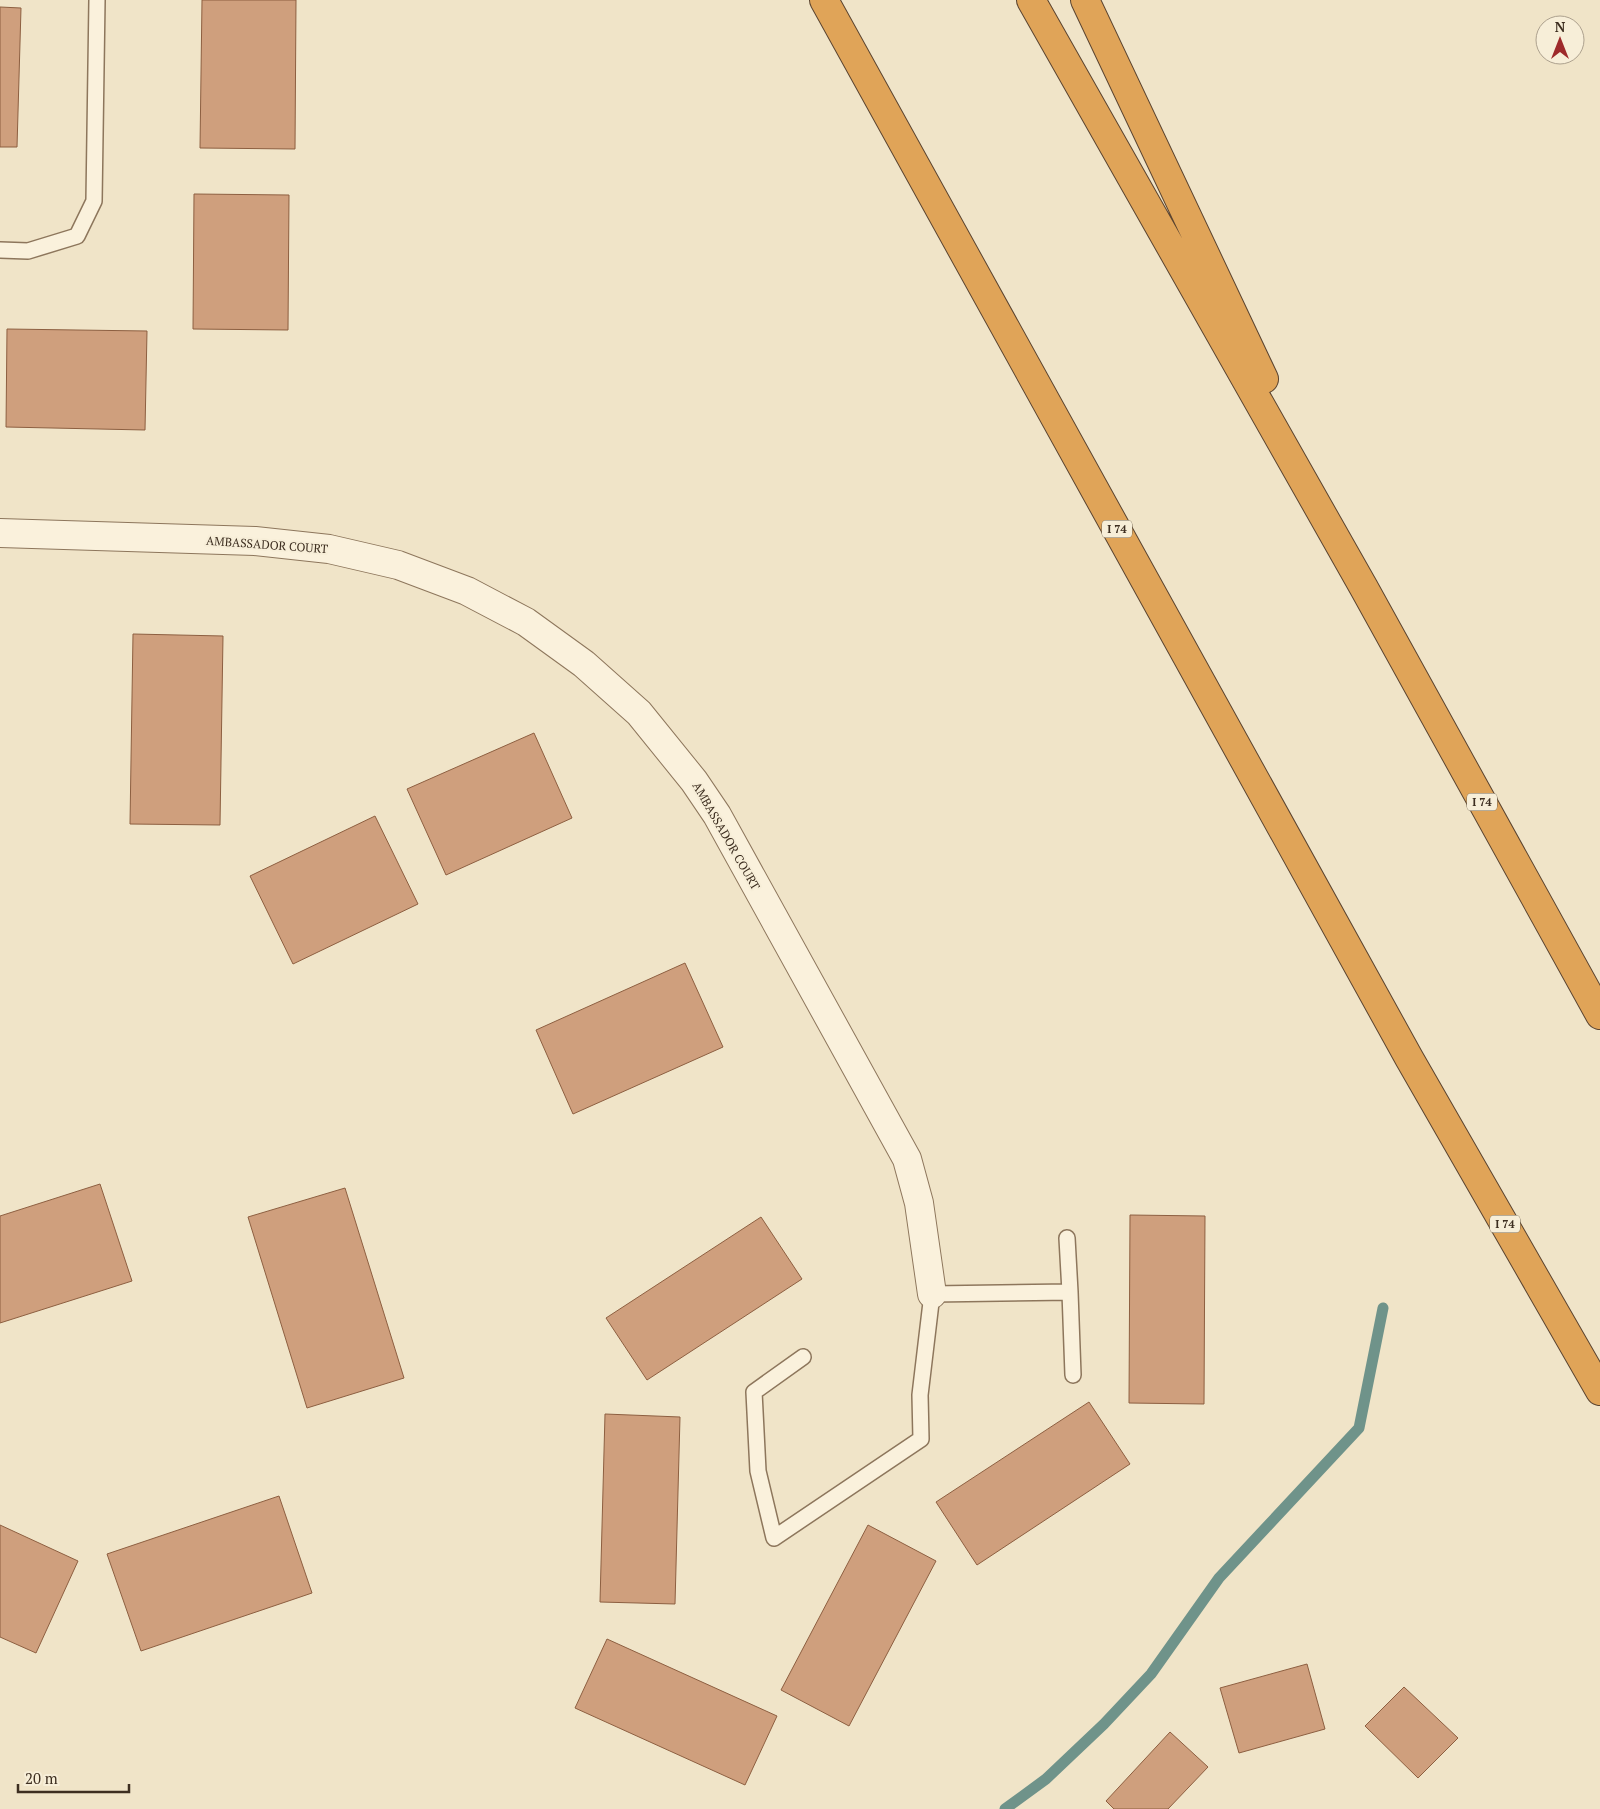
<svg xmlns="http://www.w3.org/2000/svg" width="1600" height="1809" viewBox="0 0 1600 1809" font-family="'PT Serif',serif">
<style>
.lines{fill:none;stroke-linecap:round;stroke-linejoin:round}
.stream{stroke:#6f938a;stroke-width:11}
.building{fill:#cf9f7d;stroke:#8d5f41}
.lane-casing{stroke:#8d765c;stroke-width:18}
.street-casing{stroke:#8d765c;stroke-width:30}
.highway-casing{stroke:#5b4430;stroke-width:30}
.lane{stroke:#faf1dc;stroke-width:15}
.street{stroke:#faf1dc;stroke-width:28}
.highway{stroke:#e0a458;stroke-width:28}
.labels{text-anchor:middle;stroke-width:4;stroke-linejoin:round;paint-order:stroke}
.shield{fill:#f7eed8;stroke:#756857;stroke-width:1}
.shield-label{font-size:11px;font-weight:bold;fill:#3d2e20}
.street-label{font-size:12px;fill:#3d2e20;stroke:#f7eed8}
</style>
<rect width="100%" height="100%" fill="#f0e4c8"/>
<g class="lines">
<path class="stream" d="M 1005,1809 L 1046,1779 L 1104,1724 L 1151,1674 L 1219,1578 L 1359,1428 L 1383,1308"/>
</g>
<path class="building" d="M 202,0 L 296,0 L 295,149 L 200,148 Z
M 0,7 L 21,8 L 17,147 L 0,147 Z
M 194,194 L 289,195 L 288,330 L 193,329 Z
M 7,329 L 147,331 L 145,430 L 6,427 Z
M 133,634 L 223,636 L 220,825 L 130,824 Z
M 534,733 L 572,818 L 446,875 L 407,789 Z
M 375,816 L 418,904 L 293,964 L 250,876 Z
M 685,963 L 723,1047 L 573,1114 L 536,1030 Z
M 100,1184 L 132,1281 L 0,1323 L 0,1216 Z
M 345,1188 L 404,1378 L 307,1408 L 248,1217 Z
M 1130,1215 L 1205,1216 L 1204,1404 L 1129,1403 Z
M 761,1217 L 802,1279 L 647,1380 L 606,1318 Z
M 1089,1402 L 1130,1464 L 977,1565 L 936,1502 Z
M 605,1414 L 680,1417 L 675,1604 L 600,1602 Z
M 279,1496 L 312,1593 L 141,1651 L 107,1554 Z
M 0,1525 L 78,1561 L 36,1653 L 0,1637 Z
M 868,1525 L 936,1561 L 849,1726 L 781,1690 Z
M 607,1639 L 777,1716 L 745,1785 L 575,1708 Z
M 1307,1664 L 1325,1729 L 1239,1753 L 1220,1688 Z
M 1404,1687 L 1458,1738 L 1418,1778 L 1365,1726 Z
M 1170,1732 L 1208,1767 L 1168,1809 L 1114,1809 L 1106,1801 Z"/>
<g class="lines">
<defs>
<path id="lane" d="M 0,250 L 28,251 L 77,236 L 94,201 L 97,0
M 1070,1292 L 1073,1375
M 803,1357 L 754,1392 L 758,1471 L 774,1538 L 921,1439 L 920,1395 L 932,1294 L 1070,1292 L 1067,1238"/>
<path id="street" d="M 0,533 L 255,541 L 329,549 L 398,565 L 467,591 L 526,622 L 584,664 L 639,713 L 694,781 L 717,815 L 907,1159 L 919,1203 L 932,1294"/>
<path id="highway" d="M 824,0 L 1409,1058 L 1600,1391
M 1031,0 L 1364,588 L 1600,1015
M 1085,0 L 1264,379"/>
</defs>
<use href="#lane" class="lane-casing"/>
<use href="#street" class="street-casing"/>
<use href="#highway" class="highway-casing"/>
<use href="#lane" class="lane"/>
<use href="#street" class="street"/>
<use href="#highway" class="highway"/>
</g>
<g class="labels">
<g class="shield">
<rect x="1102" y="520.5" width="30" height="17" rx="4"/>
<rect x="1467" y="793.5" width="30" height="17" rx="4"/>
<rect x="1490" y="1215.5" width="30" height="17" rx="4"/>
</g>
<g class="shield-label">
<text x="1117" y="533">I 74</text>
<text x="1482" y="806">I 74</text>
<text x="1505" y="1228">I 74</text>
</g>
<g class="street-label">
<text transform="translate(267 545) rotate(4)" y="4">AMBASSADOR COURT</text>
<text transform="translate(726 836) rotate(60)" y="4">AMBASSADOR COURT</text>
</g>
</g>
<g transform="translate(1560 40)"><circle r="24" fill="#f7eed8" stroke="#ada18e"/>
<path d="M0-4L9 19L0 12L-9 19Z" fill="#9e2a2b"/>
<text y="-8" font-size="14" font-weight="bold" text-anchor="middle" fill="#3d2e20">N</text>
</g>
<path d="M18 1784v8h111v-8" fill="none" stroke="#3d2e20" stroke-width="2.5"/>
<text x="25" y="1784" font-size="15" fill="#3d2e20" stroke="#f7eed8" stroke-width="4" paint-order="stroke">20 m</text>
</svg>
